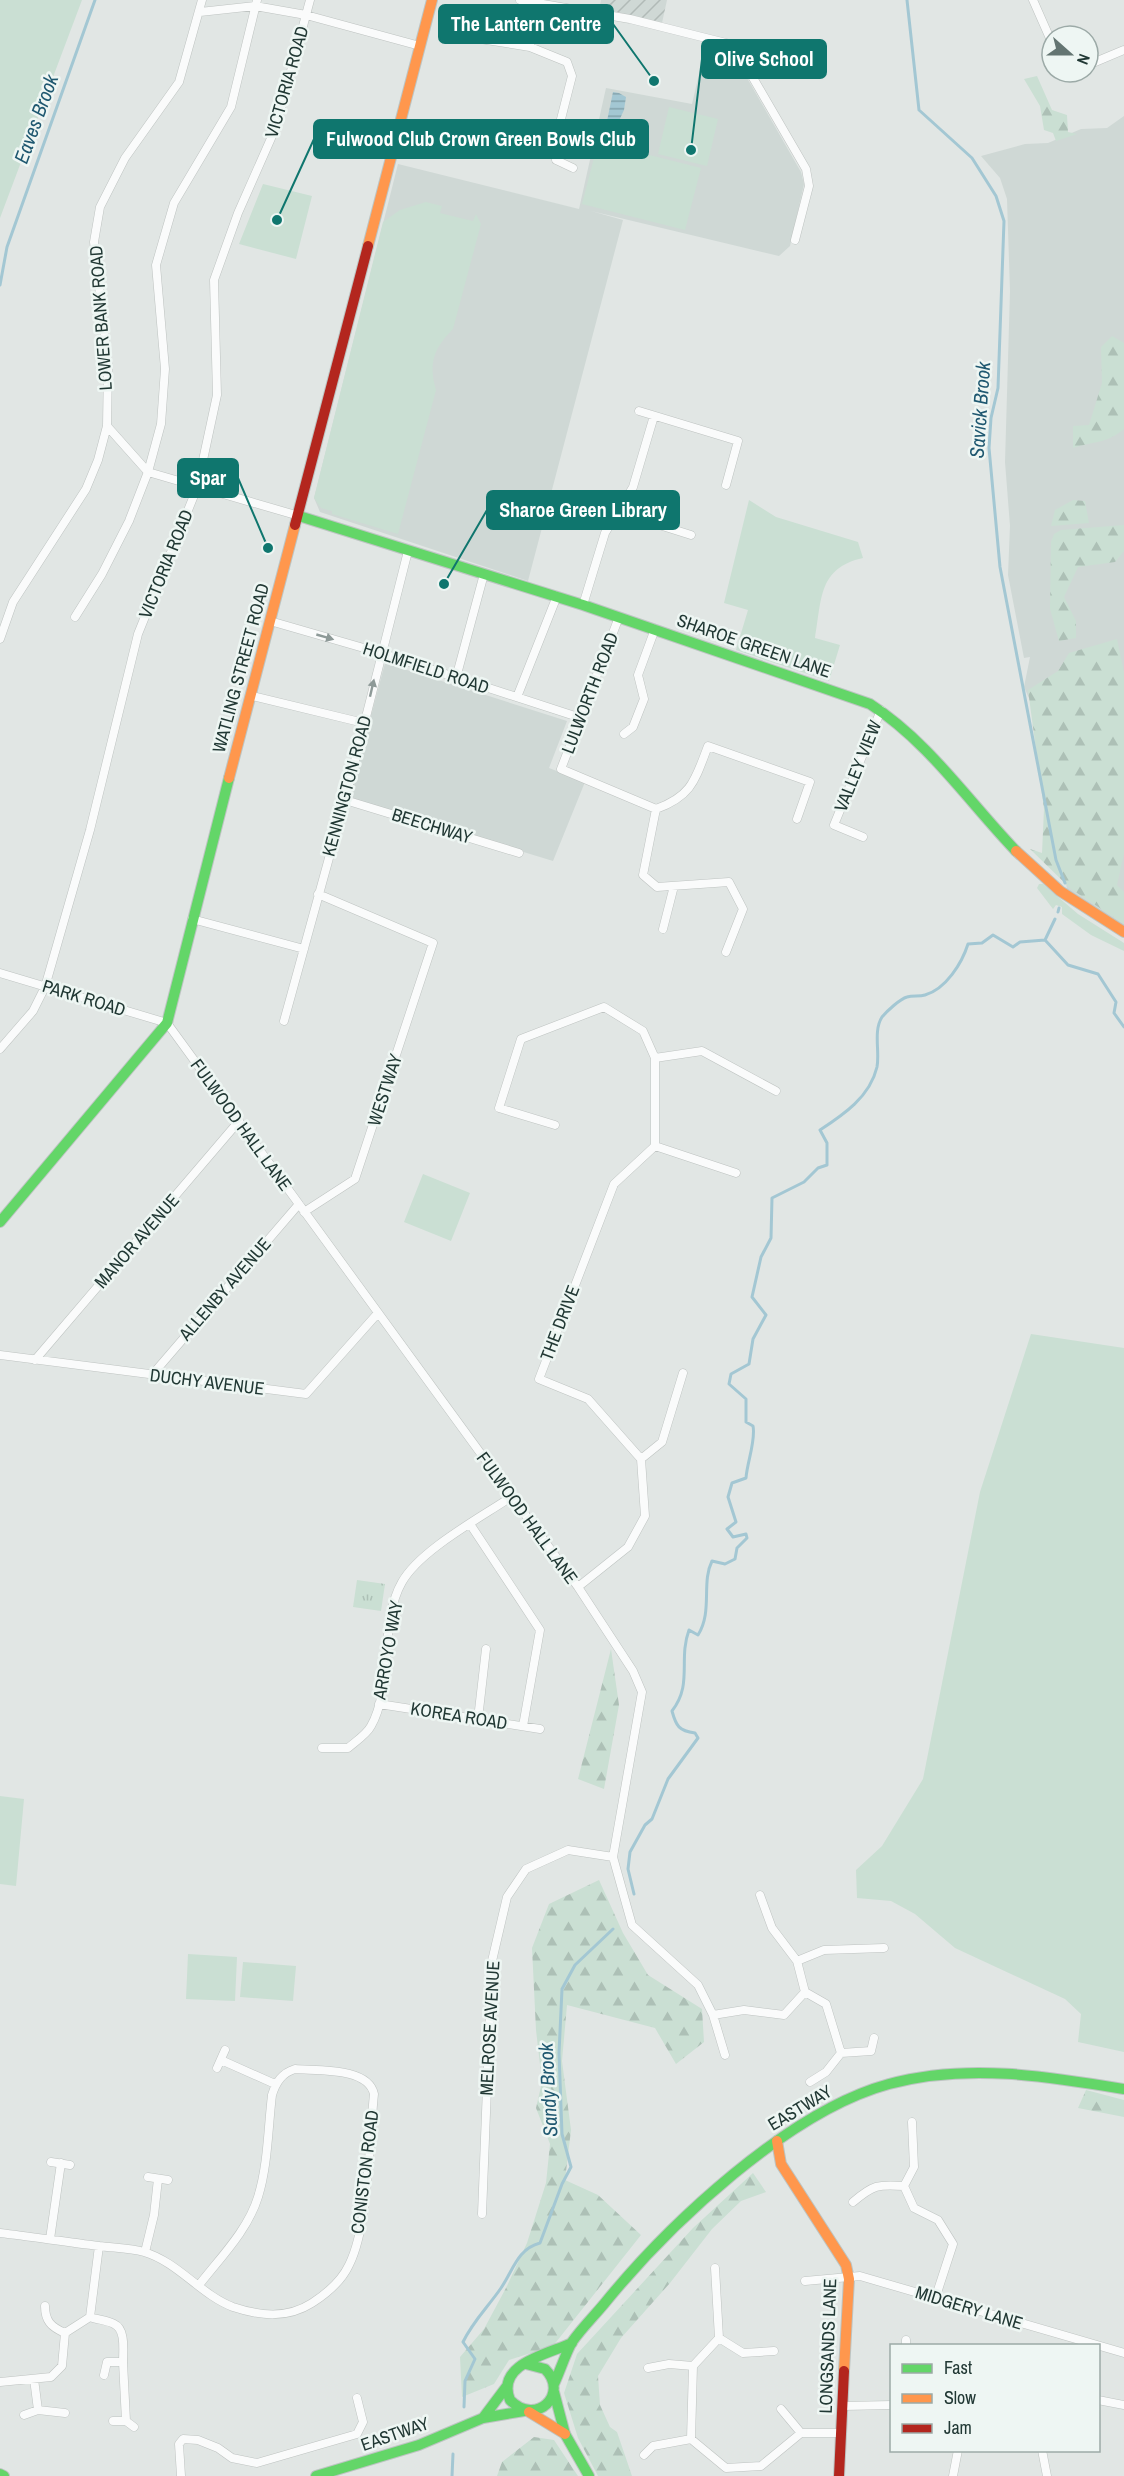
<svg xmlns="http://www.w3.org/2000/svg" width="1124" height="2476" viewBox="0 0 1124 2476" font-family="'Archivo Narrow',sans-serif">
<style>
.built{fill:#cfd8d5}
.industrial{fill:url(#industrial-furrows)}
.green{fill:#cadfd3}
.forest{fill:url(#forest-firs)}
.park{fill:url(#park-tufts)}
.water{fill:url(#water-rules)}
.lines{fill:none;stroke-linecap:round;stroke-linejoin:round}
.stream{stroke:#a3c7d3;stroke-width:3}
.street-casing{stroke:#bec3c1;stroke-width:9}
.fast-casing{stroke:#bdc4c2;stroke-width:12}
.slow-casing{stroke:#bdc4c2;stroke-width:12}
.jam-casing{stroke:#bdc4c2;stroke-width:12}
.street{stroke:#fafbfb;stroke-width:8}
.fast{stroke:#63d668;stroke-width:10}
.slow{stroke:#ff974d;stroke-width:10}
.jam{stroke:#b3261e;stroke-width:10}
.oneway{fill:#8e9a98}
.labels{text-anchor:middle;stroke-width:5;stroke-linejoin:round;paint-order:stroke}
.street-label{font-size:18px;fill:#213834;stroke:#eef6f3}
.water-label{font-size:20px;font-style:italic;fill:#1f5870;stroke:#eef6f3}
.leader{fill:none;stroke:#0f766e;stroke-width:2}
.callout-dot{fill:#0f766e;stroke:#eef6f3;stroke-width:2}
.callout{fill:#0f766e;stroke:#0f766e;stroke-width:2}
.callout-label{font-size:20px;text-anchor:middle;font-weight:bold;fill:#fff}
</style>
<defs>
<pattern id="industrial-furrows" width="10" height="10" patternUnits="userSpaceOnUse" patternTransform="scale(1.5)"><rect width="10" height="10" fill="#cfd8d5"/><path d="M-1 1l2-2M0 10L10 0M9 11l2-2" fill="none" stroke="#b1bab7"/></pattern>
<pattern id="forest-firs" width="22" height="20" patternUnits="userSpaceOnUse" patternTransform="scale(1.5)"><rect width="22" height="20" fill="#cadfd3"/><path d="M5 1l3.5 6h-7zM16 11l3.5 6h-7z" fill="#adc0b6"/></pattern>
<pattern id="park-tufts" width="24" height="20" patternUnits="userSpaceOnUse" patternTransform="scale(1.5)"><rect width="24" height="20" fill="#cadfd3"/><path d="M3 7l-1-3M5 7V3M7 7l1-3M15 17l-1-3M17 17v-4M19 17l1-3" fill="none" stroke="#adc0b6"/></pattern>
<pattern id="water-rules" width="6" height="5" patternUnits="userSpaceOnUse" patternTransform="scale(1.5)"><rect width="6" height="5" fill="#a3c7d3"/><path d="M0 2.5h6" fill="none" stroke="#84a3ac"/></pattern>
</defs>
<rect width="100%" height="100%" fill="#e1e6e4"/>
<path class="built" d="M 710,42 L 731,50 L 801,172 L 804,184 L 790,246 L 779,256 L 591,211 L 623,220 L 528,581 L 320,512 L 314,498 L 398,164 L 579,209 L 606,88 L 692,104 L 706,44 Z
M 1124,116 L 1124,926 L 1067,889 L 1032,705 L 1024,687 L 1030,657 L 1024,658 L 1008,575 L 1010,526 L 1005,462 L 1010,291 L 1007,199 L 1000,178 L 981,156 L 1025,144 L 1048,143 L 1081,129 L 1107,128 Z
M 385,663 L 567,721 L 549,768 L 585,782 L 553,861 L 349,799 Z"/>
<path class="industrial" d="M 601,0 L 667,0 L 662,23 L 604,9 L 600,5 Z"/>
<path class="green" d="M 0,0 L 82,0 L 0,218 Z
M 669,107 L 718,119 L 707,166 L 658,154 Z
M 598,142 L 701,168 L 685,230 L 582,204 Z
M 263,184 L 312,196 L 296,259 L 239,244 Z
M 426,202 L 442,206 L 440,213 L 473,221 L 476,214 L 481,224 L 453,329 C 434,348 428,363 436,390 L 398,534 L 332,514 L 332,511 L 321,508 L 314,498 L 383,222 L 400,210 Z
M 749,500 L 776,517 L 858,542 L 863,558 C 818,568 822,599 815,638 L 840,645 L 829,681 L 736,650 L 748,610 L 724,603 Z
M 1039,884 L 1043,884 L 1078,914 L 1124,943 L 1124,951 L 1091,935 L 1062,914 L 1062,907 L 1056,905 L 1053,909 L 1037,888 Z
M 423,1174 L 470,1193 L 451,1241 L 404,1222 Z
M 1031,1334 L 1124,1348 L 1124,2052 L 1078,2042 L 1081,2014 L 1065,1999 L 955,1948 L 915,1914 L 891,1901 L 857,1898 L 856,1870 L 882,1846 L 923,1779 L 980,1492 Z
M 0,1796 L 24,1799 L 16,1886 L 0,1884 Z
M 188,1954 L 237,1957 L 235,2001 L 186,1999 Z
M 243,1962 L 296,1966 L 293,2001 L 240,1997 Z"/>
<path class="forest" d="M 1037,76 L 1052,110 L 1067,115 L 1068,132 L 1077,134 L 1056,141 L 1053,133 L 1044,130 L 1040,106 L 1024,79 Z
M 1112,336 L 1124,343 L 1124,429 C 1106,444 1094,441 1073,448 L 1073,426 L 1089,425 L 1102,383 L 1101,347 Z
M 1073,500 L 1085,501 L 1089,523 L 1051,526 L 1055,510 Z
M 1124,525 L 1124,551 L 1115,562 L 1078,567 L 1064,597 L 1076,621 L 1076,638 L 1059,641 L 1050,609 L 1051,542 L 1054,534 L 1061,530 Z
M 1117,639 L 1124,673 L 1124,853 L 1117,885 L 1124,892 L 1124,924 L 1071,889 L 1030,849 L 1042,853 L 1044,809 L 1028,690 L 1058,671 L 1069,653 Z
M 611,1649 L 619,1705 L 604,1789 L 578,1779 Z
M 599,1880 L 623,1933 L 648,1975 L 702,2009 L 704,2042 L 676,2064 L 655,2028 L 567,2005 L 562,2061 L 571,2130 L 565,2180 L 598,2195 L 641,2235 L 553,2346 L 509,2360 L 494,2384 L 462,2397 L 460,2357 L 484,2329 L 507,2286 L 527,2243 L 546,2183 L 550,2144 L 536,2108 L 542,2082 L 536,2030 L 532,1948 L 549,1904 Z
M 1086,2090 L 1124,2100 L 1124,2117 L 1078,2108 Z
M 753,2173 L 766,2192 L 741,2201 L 712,2229 L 670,2283 L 621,2338 L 598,2376 L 600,2405 L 610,2427 L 617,2432 L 632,2476 L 598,2476 L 578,2438 L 564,2393 L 577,2354 L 693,2228 Z
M 534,2437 L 554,2440 L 578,2476 L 497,2476 L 502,2462 Z"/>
<path class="park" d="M 357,1580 L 385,1584 L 381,1611 L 353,1607 Z"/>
<path class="water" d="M 613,92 L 619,93 L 626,97 L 624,110 L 618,123 L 607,121 Z"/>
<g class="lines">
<path class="stream" d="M 907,0 L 919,110 L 972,158 L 996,196 L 1004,221 L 998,388 L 991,418 L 989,448 L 1000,567 L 1056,860 L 1065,883
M 0,285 L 7,247 L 95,0
M 1058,912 L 1059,908
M 1055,919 L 1045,940 L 1068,965 L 1098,974 L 1116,1002 L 1114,1013 L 1124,1027
M 634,1894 L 628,1869 L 630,1852 L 645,1825 L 652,1819 L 668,1779 L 698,1738 L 695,1733 C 679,1731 676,1726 672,1711 C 693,1684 678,1660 689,1630 L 698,1635 C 713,1611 701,1583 712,1561 L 725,1564 L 735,1559 L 737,1548 L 747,1538 L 746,1534 L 733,1537 L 727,1529 L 736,1522 L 728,1497 L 732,1483 L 746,1478 C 747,1463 756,1440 753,1426 L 746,1422 L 746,1399 L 729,1384 L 731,1374 L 749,1364 L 753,1339 L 766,1315 L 752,1297 L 761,1257 L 771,1238 L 772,1198 L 804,1182 L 818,1168 L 827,1165 L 827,1143 L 820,1130 C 843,1115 870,1097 877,1067 C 880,1052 873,1031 882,1017 C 887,1011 900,999 907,997 C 913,995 919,997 925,995 C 946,989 962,963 968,944 L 982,943 L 993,935 L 1013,947 L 1020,942 L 1045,940
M 464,2407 L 465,2381 L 475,2359 L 463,2342 C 473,2321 488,2307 501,2288 C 513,2271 517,2249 540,2243 L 562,2184 L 571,2167 L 562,2134 L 559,2053 L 562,1989 L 575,1965 L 613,1929
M 452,2476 L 453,2454"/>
<defs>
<path id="street" d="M 520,0 L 630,19 L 734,45 L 806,169 L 809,186 L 795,240
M 1033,0 L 1052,43
M 200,12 L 255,6 L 306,15 L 420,46
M 474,38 L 530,47 L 538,2
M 530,47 L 567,62 L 572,76 L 561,119 L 556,160 L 573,168
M 1088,65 L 1124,50
M 639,411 L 738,441 L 726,485
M 107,426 L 148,472 L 299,516
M 618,512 L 691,535
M 583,605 L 605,533 L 633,487 L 654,416
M 75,617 L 102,574 L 129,521 L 148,472 L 161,424 L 165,369 L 156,265 L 174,203 L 231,107 L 257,0
M 619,617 L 561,769 L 656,809 C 692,796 695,780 708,746 L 810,782 L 797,819
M 270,621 L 381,653 L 581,718
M 0,639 L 13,602 L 86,489 L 98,460 L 107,426 L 108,365 L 94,242 L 100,207 L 125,158 L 179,82 L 202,0
M 456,678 L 484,574
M 252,696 L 364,723
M 517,697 L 557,596
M 624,734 L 633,727 L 644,699 L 638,675 L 655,629
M 345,800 L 519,853
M 656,809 L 643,875 L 657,887 L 729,882 L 743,909 L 726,952
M 863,837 L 834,825 L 881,710
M 192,919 L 304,949
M 663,929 L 674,886
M 0,973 L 167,1023 L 578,1587 L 633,1671 L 642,1692 L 613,1857 L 632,1925 L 698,1985 L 713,2015 L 725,2055
M 284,1021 L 345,800 L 408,551
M 0,1049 L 33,1011 L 45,987 L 90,830 L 138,634 L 197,488 L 217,395 L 214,280 L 238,213 L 276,127 L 310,0
M 555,1125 L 499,1108 L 521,1039 L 604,1007 L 643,1031 L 655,1058
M 655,1146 L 736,1173
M 304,1212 L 355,1179 L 433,943 L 318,894
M 0,1355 L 306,1394 L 378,1313
M 35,1360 L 239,1121
M 152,1375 L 299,1204
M 641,1459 L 662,1442 L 683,1373
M 470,1524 L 540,1630 L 523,1726
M 578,1587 L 628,1547 L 645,1516 L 641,1459 L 588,1399 L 539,1379 L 614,1184 L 655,1146 L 655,1058 L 702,1051 L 776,1091
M 379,1704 L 540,1729
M 478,1719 L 486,1649
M 322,1748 L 348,1748 C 355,1742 367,1734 371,1726 C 393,1688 379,1622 402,1582 C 420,1550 480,1518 511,1497
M 797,1961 L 824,1950 L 884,1948
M 805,1992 L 826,2004 L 841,2053 L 826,2072 L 810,2082
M 713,2015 L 744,2010 L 784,2015 L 805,1992 L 797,1961 L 772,1928 L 760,1895
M 841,2053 L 871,2051 L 874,2038
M 221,2060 L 275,2084
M 217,2068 L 225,2050
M 912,2122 L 914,2167 L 904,2186 L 914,2208 L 938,2220 L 953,2244 L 936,2296
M 51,2162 L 70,2165
M 148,2177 L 168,2180
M 853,2202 C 873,2185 878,2184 904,2186
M 482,2214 L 492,1961 L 507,1897 L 526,1869 L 568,1850 L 613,1857
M 0,2233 C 33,2237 66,2242 99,2246 C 114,2248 130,2248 144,2252 C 178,2262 201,2295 233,2307 C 260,2316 287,2319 312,2303 C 326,2294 342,2280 349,2265 C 369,2225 369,2141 374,2094 C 368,2067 318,2071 295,2069 C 282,2073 276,2082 272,2095 C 268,2128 268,2165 258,2197 C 248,2230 220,2258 199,2285
M 50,2239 L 61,2163
M 145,2252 L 154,2215 L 158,2179
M 715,2268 L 719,2338 L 693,2366 L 691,2439 L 726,2468 L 761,2466 L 801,2433 L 841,2433
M 805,2281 L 860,2276 L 1124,2353
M 90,2317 C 98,2320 107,2320 114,2324 C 126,2329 123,2351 123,2362
M 65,2333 L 90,2317 L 99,2246
M 719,2338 L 743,2353 L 774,2351
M 906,2346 L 906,2340
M 648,2368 L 669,2364 L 693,2366
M 104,2375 L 107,2362 L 123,2362 L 126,2421
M 34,2379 L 38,2410
M 0,2382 L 51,2377 L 62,2366 L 65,2333 C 51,2327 45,2321 45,2306
M 1098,2400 L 1124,2405
M 843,2406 L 892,2405
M 781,2409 L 801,2433
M 24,2415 L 38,2410 L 65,2413
M 113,2421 L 126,2421 L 134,2427
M 1042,2450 L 1047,2476
M 644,2455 L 653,2446 L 691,2439
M 181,2476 L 179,2444 L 183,2439 L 198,2440 L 218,2448 L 232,2458 L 257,2463 L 357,2434 L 363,2422 L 357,2398
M 953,2476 L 958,2450"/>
<path id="fast" d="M 299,516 L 583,605 L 870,704 C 929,742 968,801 1016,851
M 0,1222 L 167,1023 L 229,778
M 526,2364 L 545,2369 C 570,2394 536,2427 510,2400 C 495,2364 548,2354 572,2343
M 554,2384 C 560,2371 565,2355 572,2342 C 581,2329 594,2316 604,2304 C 669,2224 789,2111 889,2084 C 966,2063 1047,2076 1124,2089
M 554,2392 L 565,2434 L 589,2476
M 483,2418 L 507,2386
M 0,2474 L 4,2476
M 316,2476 L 419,2445 L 483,2418 L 524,2411"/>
<path id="slow" d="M 368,246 L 432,0
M 229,778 L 295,525
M 1016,851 L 1060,891 L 1124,932
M 777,2141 L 781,2164 L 846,2265 L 849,2279 L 844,2371
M 529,2412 L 565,2434"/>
<path id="jam" d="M 295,525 L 368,246
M 839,2476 L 844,2371"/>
</defs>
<use href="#street" class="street-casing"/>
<use href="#fast" class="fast-casing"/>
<use href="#slow" class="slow-casing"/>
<use href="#jam" class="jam-casing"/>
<use href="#street" class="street"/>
<use href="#fast" class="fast"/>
<use href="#slow" class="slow"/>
<use href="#jam" class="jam"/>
</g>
<defs><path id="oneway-solid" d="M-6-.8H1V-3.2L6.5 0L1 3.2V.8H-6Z" transform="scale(1.5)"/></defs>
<g class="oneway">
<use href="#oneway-solid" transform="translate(325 637) rotate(16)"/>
<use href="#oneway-solid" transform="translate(372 688) rotate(-77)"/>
</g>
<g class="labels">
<g class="street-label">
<text transform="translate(287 82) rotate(-74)" y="6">VICTORIA ROAD</text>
<text transform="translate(101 318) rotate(-94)" y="6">LOWER BANK ROAD</text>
<text transform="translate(166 564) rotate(-68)" y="6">VICTORIA ROAD</text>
<text transform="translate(754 646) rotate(19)" y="6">SHAROE GREEN LANE</text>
<text transform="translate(241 668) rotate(-75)" y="6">WATLING STREET ROAD</text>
<text transform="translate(426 668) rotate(18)" y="6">HOLMFIELD ROAD</text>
<text transform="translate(590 693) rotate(-69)" y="6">LULWORTH ROAD</text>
<text transform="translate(858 766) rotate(-68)" y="6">VALLEY VIEW</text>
<text transform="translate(347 786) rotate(-75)" y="6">KENNINGTON ROAD</text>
<text transform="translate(432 826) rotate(17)" y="6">BEECHWAY</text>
<text transform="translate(84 998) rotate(17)" y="6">PARK ROAD</text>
<text transform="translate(385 1090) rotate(-72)" y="6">WESTWAY</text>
<text transform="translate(241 1125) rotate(54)" y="6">FULWOOD HALL LANE</text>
<text transform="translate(137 1241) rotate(-49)" y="6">MANOR AVENUE</text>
<text transform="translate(225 1289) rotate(-49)" y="6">ALLENBY AVENUE</text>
<text transform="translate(560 1323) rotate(-69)" y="6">THE DRIVE</text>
<text transform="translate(207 1382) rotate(7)" y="6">DUCHY AVENUE</text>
<text transform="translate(527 1518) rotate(54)" y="6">FULWOOD HALL LANE</text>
<text transform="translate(388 1650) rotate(-80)" y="6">ARROYO WAY</text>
<text transform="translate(459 1716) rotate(9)" y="6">KOREA ROAD</text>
<text transform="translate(490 2028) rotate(-87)" y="6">MELROSE AVENUE</text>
<text transform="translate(800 2108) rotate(-31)" y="6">EASTWAY</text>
<text transform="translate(365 2172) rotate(-83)" y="6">CONISTON ROAD</text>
<text transform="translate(969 2308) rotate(17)" y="6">MIDGERY LANE</text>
<text transform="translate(828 2346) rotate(-88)" y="6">LONGSANDS LANE</text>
<text transform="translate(395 2434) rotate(-19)" y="6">EASTWAY</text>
</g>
<g class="water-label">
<text transform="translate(36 119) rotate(-70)" y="7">Eaves Brook</text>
<text transform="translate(980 410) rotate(-86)" y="7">Savick Brook</text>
<text transform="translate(548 2090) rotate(-93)" y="7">Sandy Brook</text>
</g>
</g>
<path class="leader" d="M654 81L613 24M691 150L702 59M277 220L314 139M268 548L238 478M444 584L487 510"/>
<g class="callout-dot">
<circle cx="654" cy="81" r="6"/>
<circle cx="691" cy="150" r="6"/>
<circle cx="277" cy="220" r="6"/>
<circle cx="268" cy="548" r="6"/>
<circle cx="444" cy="584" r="6"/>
</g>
<g class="callout">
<rect x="439" y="5" width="174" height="38" rx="6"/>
<rect x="702" y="40" width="124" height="38" rx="6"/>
<rect x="314" y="120" width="334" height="38" rx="6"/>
<rect x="178" y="459" width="60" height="38" rx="6"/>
<rect x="487" y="491" width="192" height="38" rx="6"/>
</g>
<g class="callout-label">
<text x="526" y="31">The Lantern Centre</text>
<text x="764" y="66">Olive School</text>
<text x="481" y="146">Fulwood Club Crown Green Bowls Club</text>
<text x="208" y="485">Spar</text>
<text x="583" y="517">Sharoe Green Library</text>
</g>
<rect x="890" y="2344" width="210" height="108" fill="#eef6f3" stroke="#9caaa7" stroke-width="1.5"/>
<rect x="902" y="2364" width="30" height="9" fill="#63d668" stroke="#9caaa7" stroke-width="1.5"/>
<text x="944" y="2374" font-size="18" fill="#213834">Fast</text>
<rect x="902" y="2394" width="30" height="9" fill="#ff974d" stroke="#9caaa7" stroke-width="1.5"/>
<text x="944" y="2404" font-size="18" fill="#213834">Slow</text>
<rect x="902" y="2424" width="30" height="9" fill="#b3261e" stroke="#9caaa7" stroke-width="1.5"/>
<text x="944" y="2434" font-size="18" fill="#213834">Jam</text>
<g transform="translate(1070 54) rotate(111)"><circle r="28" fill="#eef6f3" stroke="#9caaa7" stroke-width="1.5"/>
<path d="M0-4.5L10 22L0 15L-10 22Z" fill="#647572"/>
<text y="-9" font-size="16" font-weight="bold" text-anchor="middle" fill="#213834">N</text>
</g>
</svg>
